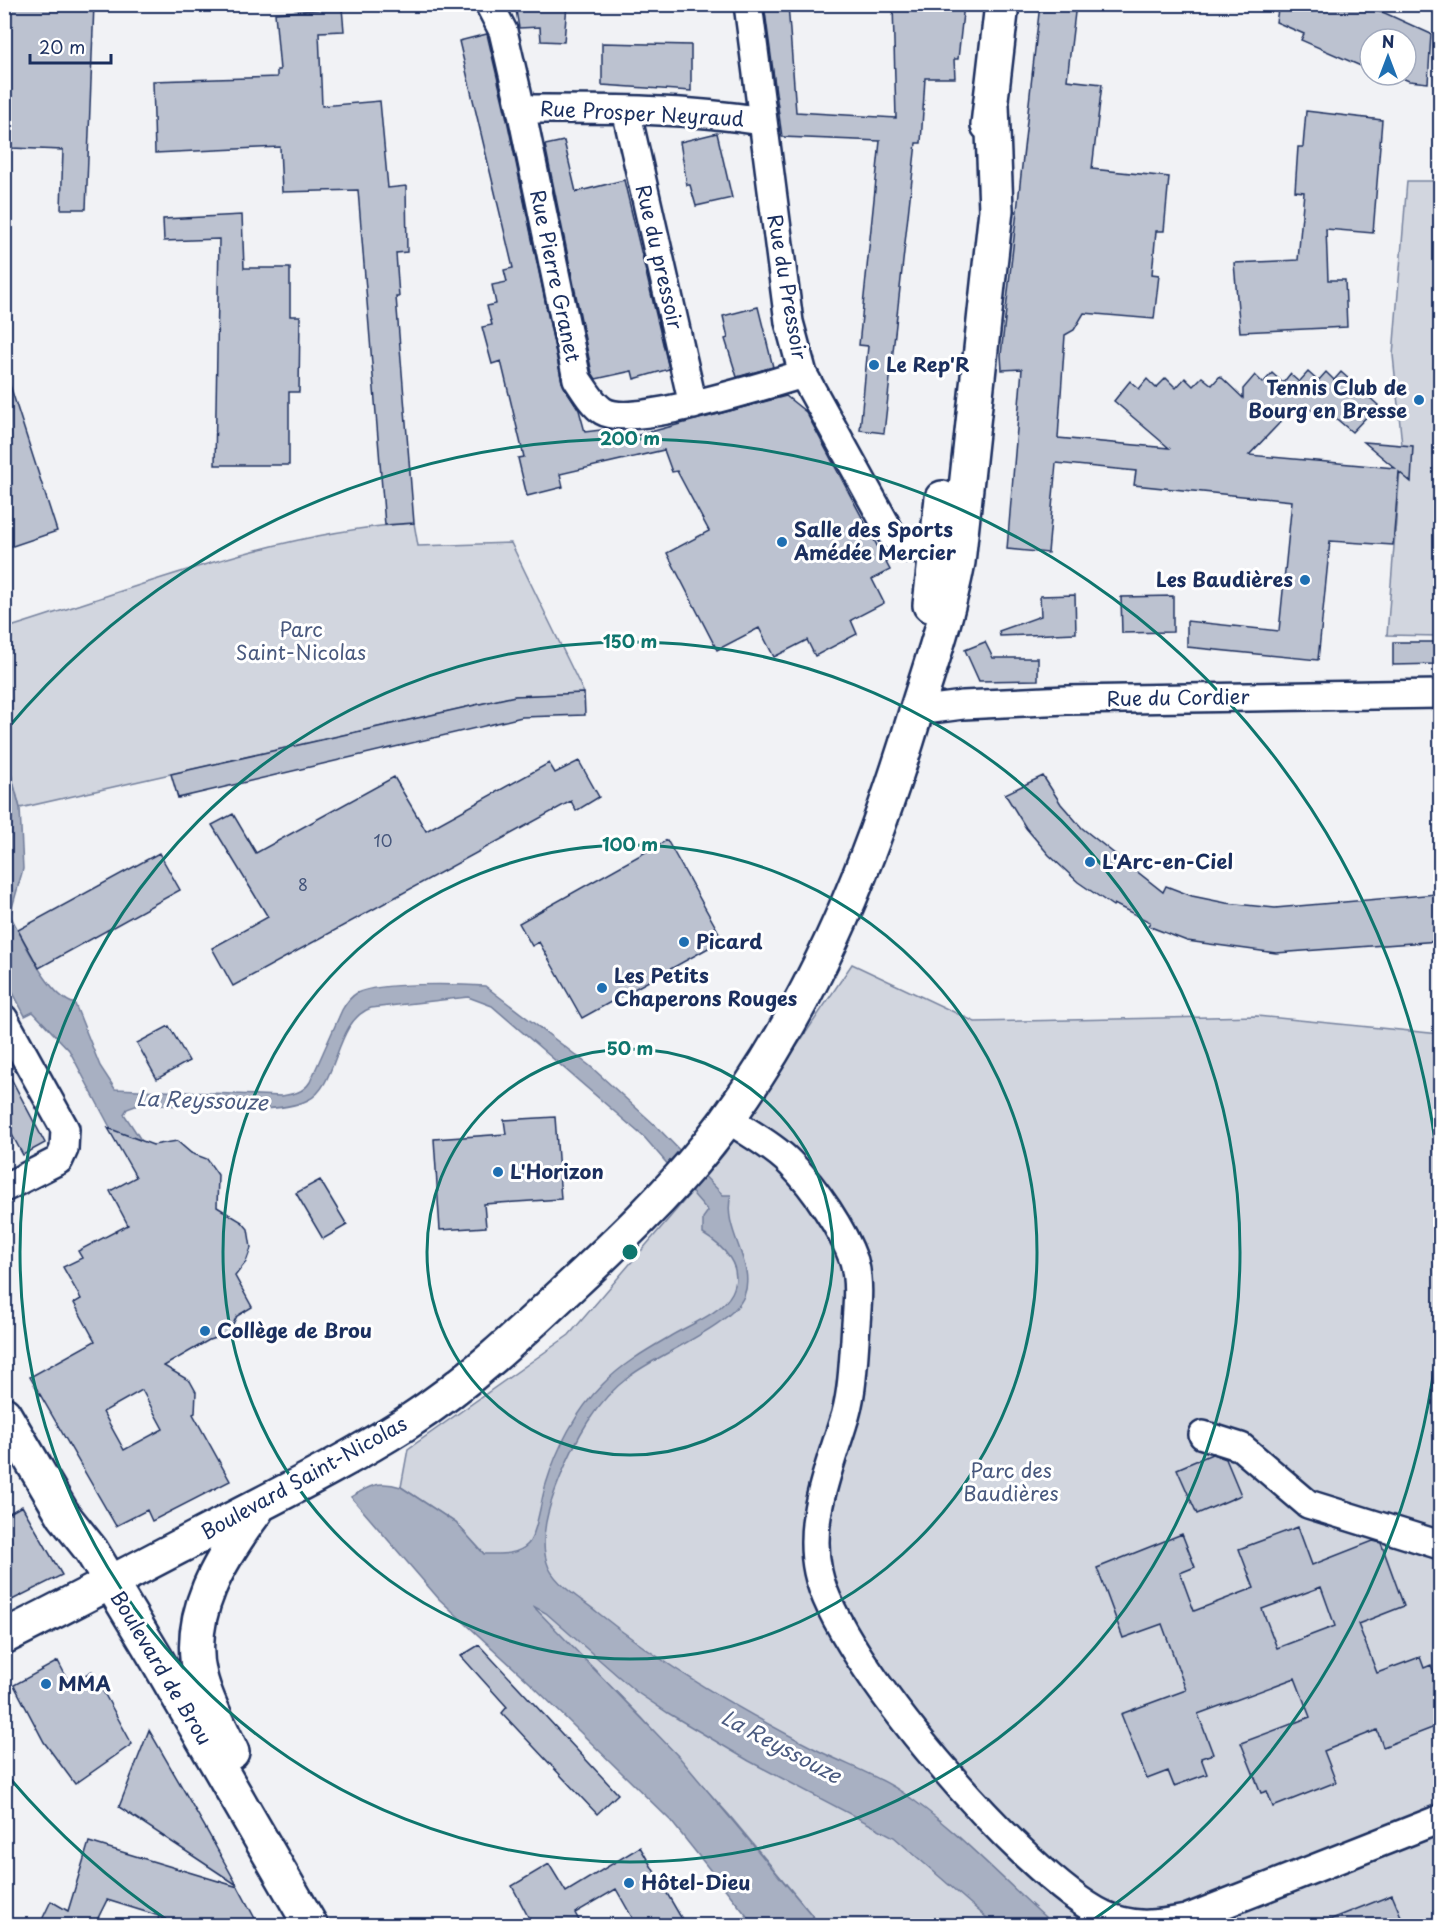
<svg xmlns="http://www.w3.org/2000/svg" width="1445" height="1930" viewBox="0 0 1445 1930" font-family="'Playpen Sans',sans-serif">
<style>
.green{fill:#d2d6df;stroke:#76829e;stroke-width:1.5}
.water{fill:#a8b0c2;stroke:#707c9a;stroke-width:1.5}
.building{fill:#bcc2d0;stroke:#1b2f5e;stroke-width:1.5;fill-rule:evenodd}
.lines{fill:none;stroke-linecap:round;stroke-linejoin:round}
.minor-casing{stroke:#1b2f5e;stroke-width:32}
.major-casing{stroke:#1b2f5e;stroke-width:38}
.minor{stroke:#fff;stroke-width:27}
.major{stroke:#fff;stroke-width:33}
.ring{fill:none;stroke:#0f766e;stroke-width:3}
.poi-dot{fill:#1f6fb2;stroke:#fff;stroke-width:2}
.labels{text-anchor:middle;stroke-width:6;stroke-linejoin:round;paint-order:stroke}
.number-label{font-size:16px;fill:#43547a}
.street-label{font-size:20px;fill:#1b2f5e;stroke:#fff}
.poi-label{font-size:20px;font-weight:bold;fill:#1b2f5e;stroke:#fff;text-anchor:start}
.park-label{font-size:20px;fill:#49597e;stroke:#fff}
.water-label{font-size:21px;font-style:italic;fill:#4c5c81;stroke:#fff}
.centre{fill:#0f766e;stroke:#fff;stroke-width:3}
.ring-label{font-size:18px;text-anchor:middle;font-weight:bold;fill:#0f766e;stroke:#fff;stroke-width:6;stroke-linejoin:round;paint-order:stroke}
</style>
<rect width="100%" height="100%" fill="#f1f2f5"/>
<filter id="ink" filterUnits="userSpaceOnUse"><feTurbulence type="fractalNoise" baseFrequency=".0167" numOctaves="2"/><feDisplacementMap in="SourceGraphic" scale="12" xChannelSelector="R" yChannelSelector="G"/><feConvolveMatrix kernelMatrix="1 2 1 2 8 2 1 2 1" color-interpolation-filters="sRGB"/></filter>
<g filter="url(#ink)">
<path class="green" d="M 1407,181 L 1440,181 L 1440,636 L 1387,635 L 1402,445 L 1393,355 Z
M 414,523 L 418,546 L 511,543 L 584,693 L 515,696 L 20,808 L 5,750 L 4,629 C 137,588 274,532 414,523 Z
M 852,964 L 975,1022 L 1257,1016 L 1440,1034 L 1440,1925 L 820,1925 L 729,1815 L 642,1718 L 541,1616 L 456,1523 L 401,1487 L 408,1449 L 569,1335 L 725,1153 Z"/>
<path class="water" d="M 4,750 L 20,808 L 23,869 L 10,915 C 24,940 47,996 75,1004 L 100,1066 L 115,1089 L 281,1096 C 293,1094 303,1093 310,1082 L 342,1010 C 346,1003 350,997 357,993 C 379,982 459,984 485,986 L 590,1066 L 656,1126 L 723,1195 L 731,1195 C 721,1230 757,1263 744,1296 C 733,1325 658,1354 630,1376 C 595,1402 576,1438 560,1478 C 549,1505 537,1540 549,1568 C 558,1586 582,1600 597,1612 C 665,1667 742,1711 819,1751 C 847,1765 877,1775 902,1792 C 958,1830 1003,1881 1054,1925 L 995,1925 L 894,1837 L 749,1761 L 668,1713 L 635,1691 L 546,1613 L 533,1606 L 680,1758 L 820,1925 L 754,1925 L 671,1821 L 530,1683 L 439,1599 L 351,1497 C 369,1486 379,1480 401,1487 L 456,1523 L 484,1554 C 498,1554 517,1556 528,1544 C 537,1534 541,1499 546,1484 C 557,1448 576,1411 602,1385 C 621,1365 645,1351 669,1337 C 688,1325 721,1314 732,1293 C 745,1267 723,1246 703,1234 L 703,1218 L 708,1211 L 645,1138 L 492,1006 L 468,997 L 371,1008 C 334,1021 339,1085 308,1100 C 269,1119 184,1102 138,1105 L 127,1109 L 124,1114 L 141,1140 L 112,1131 L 69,1050 L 33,1012 L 25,1016 L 5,977 Z"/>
<path class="building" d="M 4,4 L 94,4 L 86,209 L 61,209 L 63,150 L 11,148 L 12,103 L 4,104 Z
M 515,4 L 567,4 L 564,42 L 541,41 L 540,27 L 519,28 Z
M 764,4 L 788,4 L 796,112 L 896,118 L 893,4 L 964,4 L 958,59 L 954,59 L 955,78 L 925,78 L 921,143 L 916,143 L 884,433 L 860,430 L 868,346 L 859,345 L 880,141 L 782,137 Z
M 1040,4 L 1076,4 L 1067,80 L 1102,84 L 1092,169 L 1169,177 L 1164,231 L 1156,231 L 1152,274 L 1159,275 L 1154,319 L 1084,313 L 1074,330 L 1065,335 L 1058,438 L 1169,448 L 1114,401 L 1130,381 L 1139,389 L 1147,379 L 1156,388 L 1166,378 L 1176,388 L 1185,378 L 1193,386 L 1202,377 L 1212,385 L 1220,376 L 1243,398 L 1243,389 L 1255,375 L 1263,383 L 1272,373 L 1283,383 L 1290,374 L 1299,382 L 1308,372 L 1318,381 L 1326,372 L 1334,380 L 1341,372 L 1378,405 L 1352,432 L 1325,409 L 1318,416 L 1309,408 L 1300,417 L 1292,410 L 1249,455 L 1395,468 L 1364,442 L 1413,446 L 1411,482 L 1399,472 L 1393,545 L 1330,541 L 1318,660 L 1187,647 L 1187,621 L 1279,631 L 1292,501 L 1134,485 L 1136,471 L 1056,463 L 1048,553 L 1007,549 L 1022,369 L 1002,370 L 1001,355 Z
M 1279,4 L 1365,4 L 1431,34 L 1428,83 L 1409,81 L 1395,75 L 1406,75 L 1406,39 L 1370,39 L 1370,70 L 1301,40 L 1304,34 L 1276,22 Z
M 342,8 L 344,31 L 319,32 L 322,106 L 380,101 L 388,188 L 406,186 L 407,252 L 396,253 L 399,297 L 396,297 L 414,523 L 385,525 L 358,190 L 282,192 L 280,147 L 155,153 L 153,81 L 277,77 L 277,70 L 280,70 L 275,13 Z
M 487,34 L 506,115 L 562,382 L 579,410 L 585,432 L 609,429 L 629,430 L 631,437 L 786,396 L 806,412 L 890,570 L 872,579 L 884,603 L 851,620 L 857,634 L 815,656 L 807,640 L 774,657 L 759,628 L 717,650 L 667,553 L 709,531 L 677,471 L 672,472 L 664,450 L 560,474 L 563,487 L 527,496 L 518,458 L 524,457 L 501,361 L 492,364 L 482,327 L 492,325 L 487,306 L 496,304 L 492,285 L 507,282 L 504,270 L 513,268 L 459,41 Z
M 602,43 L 691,45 L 691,91 L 602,85 Z
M 1306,111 L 1382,120 L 1373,233 L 1326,229 L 1328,280 L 1345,280 L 1347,327 L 1240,332 L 1234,263 L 1298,260 L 1304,192 L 1295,191 L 1298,147 L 1303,147 Z
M 717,133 L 732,198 L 696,206 L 690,185 L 687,185 L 680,142 Z
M 564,141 L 576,192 L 624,180 L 669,369 L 634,379 L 632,371 L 596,379 L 592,373 L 545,145 Z
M 242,215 L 244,268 L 290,268 L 290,316 L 300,316 L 299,392 L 289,392 L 289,465 L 215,465 L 219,239 L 164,241 L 163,219 Z
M 758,307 L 773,367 L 737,377 L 725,339 L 728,338 L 723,316 Z
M 9,382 L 57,531 L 4,549 L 4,383 Z
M 1075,595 L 1076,633 L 1000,636 L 999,631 L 1041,616 L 1040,596 Z
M 1173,596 L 1173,632 L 1122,633 L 1121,597 Z
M 985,642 L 993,658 L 1038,658 L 1038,680 L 979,681 L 965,650 Z
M 1393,642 L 1440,642 L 1440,664 L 1393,665 Z
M 584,693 L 585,715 L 522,717 L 178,798 L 171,774 L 515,696 Z
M 579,761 L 599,797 L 576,811 L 571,801 L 233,986 L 212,948 L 268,917 L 212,825 L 233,814 L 256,853 L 394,777 L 426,831 L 549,763 L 555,773 Z
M 1043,776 L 1061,804 L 1082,828 L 1163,892 L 1166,886 L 1192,896 L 1226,903 L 1275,908 L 1436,894 L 1439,941 L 1276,953 L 1187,941 L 1148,926 L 1150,922 L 1114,904 L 1113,906 L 1078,882 L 1049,855 L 1026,828 L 1005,794 Z
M 667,840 L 723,940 L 582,1018 L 539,942 L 532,946 L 519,923 Z
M 159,853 L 180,890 L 39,968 L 18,930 Z
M 169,1026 L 189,1061 L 157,1079 L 137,1043 Z
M 4,1065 L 45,1143 L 23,1155 L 4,1120 Z
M 555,1117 L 561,1199 L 484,1204 L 486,1227 L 440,1230 L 434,1139 L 506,1134 L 504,1120 Z
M 108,1128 L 153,1145 L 177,1141 L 191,1153 L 207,1159 L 218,1175 L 217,1207 L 242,1222 L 248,1229 L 251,1248 L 246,1262 L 235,1276 L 252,1307 L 237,1316 L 228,1334 L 209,1340 L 164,1366 L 190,1381 L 196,1392 L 195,1413 L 193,1414 L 230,1481 L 152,1521 L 147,1510 L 116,1526 L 30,1377 L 95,1341 L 74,1303 L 81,1299 L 63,1267 L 82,1258 L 78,1251 L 128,1225 L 110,1191 L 136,1177 ZM 142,1390 L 163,1429 L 124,1450 L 103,1412 Z
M 320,1180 L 347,1225 L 323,1239 L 296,1193 Z
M 1212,1454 L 1226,1459 L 1241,1495 L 1197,1514 L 1177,1469 Z
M 22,1506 L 62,1575 L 4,1604 L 4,1516 Z
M 1298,1527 L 1312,1565 L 1373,1541 L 1381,1543 L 1404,1606 L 1358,1624 L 1377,1673 L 1420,1657 L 1424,1668 L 1431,1665 L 1440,1689 L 1440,1725 L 1383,1747 L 1377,1730 L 1324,1751 L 1336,1782 L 1273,1807 L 1267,1791 L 1261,1793 L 1241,1743 L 1310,1717 L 1295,1678 L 1198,1714 L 1213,1754 L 1201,1758 L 1207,1774 L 1174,1786 L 1168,1771 L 1147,1779 L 1121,1714 L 1186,1690 L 1162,1624 L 1123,1638 L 1097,1568 L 1182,1534 L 1195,1567 L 1180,1573 L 1194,1611 L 1254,1588 L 1239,1549 ZM 1321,1587 L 1335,1626 L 1277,1648 L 1262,1609 Z
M 479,1645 L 618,1794 L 597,1814 L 502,1713 L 507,1707 L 461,1656 Z
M 58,1661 L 70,1684 L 92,1671 L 132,1744 L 75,1784 L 44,1742 L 14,1685 Z
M 149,1730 L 205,1827 L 237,1885 L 119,1807 Z
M 89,1842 L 238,1887 L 259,1926 L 156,1926 L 159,1916 L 107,1900 L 94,1926 L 39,1926 L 51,1901 L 68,1911 Z
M 640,1847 L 686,1926 L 637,1926 L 616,1889 L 575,1913 L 582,1926 L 533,1926 L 512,1886 L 549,1864 L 566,1892 Z
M 1392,1895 L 1405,1926 L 1319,1926 L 1319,1924 Z"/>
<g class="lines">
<defs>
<path id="minor" d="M 489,4 L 503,31 L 521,109 L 577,379 C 584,389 593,405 603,411 C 631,428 769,384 803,374
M 748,4 L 789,322 L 803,374 L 890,532 L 904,547 L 936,553
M 521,109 C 601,109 683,108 762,121
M 626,110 L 693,405
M 917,711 L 963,705 L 1067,700 L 1440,694
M 4,1019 L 65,1129 L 64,1149 L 59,1160 L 4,1188
M 727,1118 C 748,1133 774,1146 791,1164 C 815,1188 843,1230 854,1261 C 861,1286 856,1315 855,1340 C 853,1366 852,1398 843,1423 C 828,1472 807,1520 818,1572 C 836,1659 1024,1876 1104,1915 C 1131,1928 1157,1925 1186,1919 L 1440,1819
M 1203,1435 L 1241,1447 L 1308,1504 L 1440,1545"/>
<path id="major" d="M 988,125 L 1002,4
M 930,605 L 942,498
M 4,1414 L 64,1516 L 91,1550 L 156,1658 L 311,1926
M 4,1637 C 76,1601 148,1563 219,1526 C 282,1493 345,1462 405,1424 C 467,1384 520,1334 573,1284 C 619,1241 665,1197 705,1148 C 806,1023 869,868 915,715 C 931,664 948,615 958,562 L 996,210 L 992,105
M 232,1752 C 221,1728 206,1702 200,1676 C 185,1614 221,1558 256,1511"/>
</defs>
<use href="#minor" class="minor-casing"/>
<use href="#major" class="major-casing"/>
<use href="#minor" class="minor"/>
<use href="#major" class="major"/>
</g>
</g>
<g class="ring">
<circle cx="630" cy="1252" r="203"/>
<circle cx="630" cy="1252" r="407"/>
<circle cx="630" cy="1252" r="610"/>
<path d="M1440 1316A813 813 0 0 1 1090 1922M170 1922A813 813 0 0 1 7 1775M7 729A813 813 0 0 1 1440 1188"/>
</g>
<g class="poi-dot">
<circle cx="874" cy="365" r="6"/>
<circle cx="1419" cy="400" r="6"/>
<circle cx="782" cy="542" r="6"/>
<circle cx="1305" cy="580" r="6"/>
<circle cx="1090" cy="862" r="6"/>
<circle cx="684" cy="942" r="6"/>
<circle cx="602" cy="988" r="6"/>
<circle cx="498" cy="1172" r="6"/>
<circle cx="205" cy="1331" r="6"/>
<circle cx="46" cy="1684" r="6"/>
<circle cx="629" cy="1883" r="6"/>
</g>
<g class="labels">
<g class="number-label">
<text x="383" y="847">10</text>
<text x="303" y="891">8</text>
</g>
<g class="street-label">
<text transform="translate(642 114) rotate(3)" y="7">Rue Prosper Neyraud</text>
<text transform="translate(659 257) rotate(77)" y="7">Rue du pressoir</text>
<text transform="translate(555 276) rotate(78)" y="7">Rue Pierre Granet</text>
<text transform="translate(787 287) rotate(80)" y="7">Rue du Pressoir</text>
<text transform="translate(1178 698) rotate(-1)" y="7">Rue du Cordier</text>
<text transform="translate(304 1478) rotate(-29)" y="7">Boulevard Saint-Nicolas</text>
<text transform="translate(161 1668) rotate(59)" y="7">Boulevard de Brou</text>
</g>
<g class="poi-label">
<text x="886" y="372">Le Rep'R</text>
<text x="1407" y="395" text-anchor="end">Tennis Club de<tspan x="1407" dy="23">Bourg en Bresse</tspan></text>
<text x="794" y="537">Salle des Sports<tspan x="794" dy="23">Amédée Mercier</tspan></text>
<text x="1293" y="587" text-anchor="end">Les Baudières</text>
<text x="1102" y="869">L'Arc-en-Ciel</text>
<text x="696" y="949">Picard</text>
<text x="614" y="983">Les Petits<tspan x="614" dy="23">Chaperons Rouges</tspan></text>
<text x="510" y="1179">L'Horizon</text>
<text x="217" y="1338">Collège de Brou</text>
<text x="58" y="1691">MMA</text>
<text x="641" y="1890">Hôtel-Dieu</text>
</g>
<g class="park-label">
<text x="301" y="637">Parc<tspan x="301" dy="23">Saint-Nicolas</tspan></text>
<text x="1011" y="1478">Parc des<tspan x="1011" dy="23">Baudières</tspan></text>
</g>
<g class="water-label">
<text transform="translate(202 1101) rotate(2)" y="7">La Reyssouze</text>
<text transform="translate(781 1747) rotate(28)" y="7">La Reyssouze</text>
</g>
</g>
<circle cx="630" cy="1252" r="9" class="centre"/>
<g class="ring-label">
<text x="630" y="445">200 m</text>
<text x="630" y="648">150 m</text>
<text x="630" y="851">100 m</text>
<text x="630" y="1055">50 m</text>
</g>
<rect width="1445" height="1930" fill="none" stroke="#fff" stroke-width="24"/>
<rect x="12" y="12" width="1421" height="1906" fill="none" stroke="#1b2f5e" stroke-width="2" filter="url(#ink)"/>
<g transform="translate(1388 57)"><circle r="28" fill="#ffffff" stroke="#a4acbf" stroke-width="1.5"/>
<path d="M0-4.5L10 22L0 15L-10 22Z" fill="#1f6fb2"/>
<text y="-9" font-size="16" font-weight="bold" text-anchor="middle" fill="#1b2f5e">N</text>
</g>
<path d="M30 54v9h81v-9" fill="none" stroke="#1b2f5e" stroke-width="3"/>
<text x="39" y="54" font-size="18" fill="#1b2f5e" stroke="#ffffff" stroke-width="4.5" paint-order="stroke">20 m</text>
</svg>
